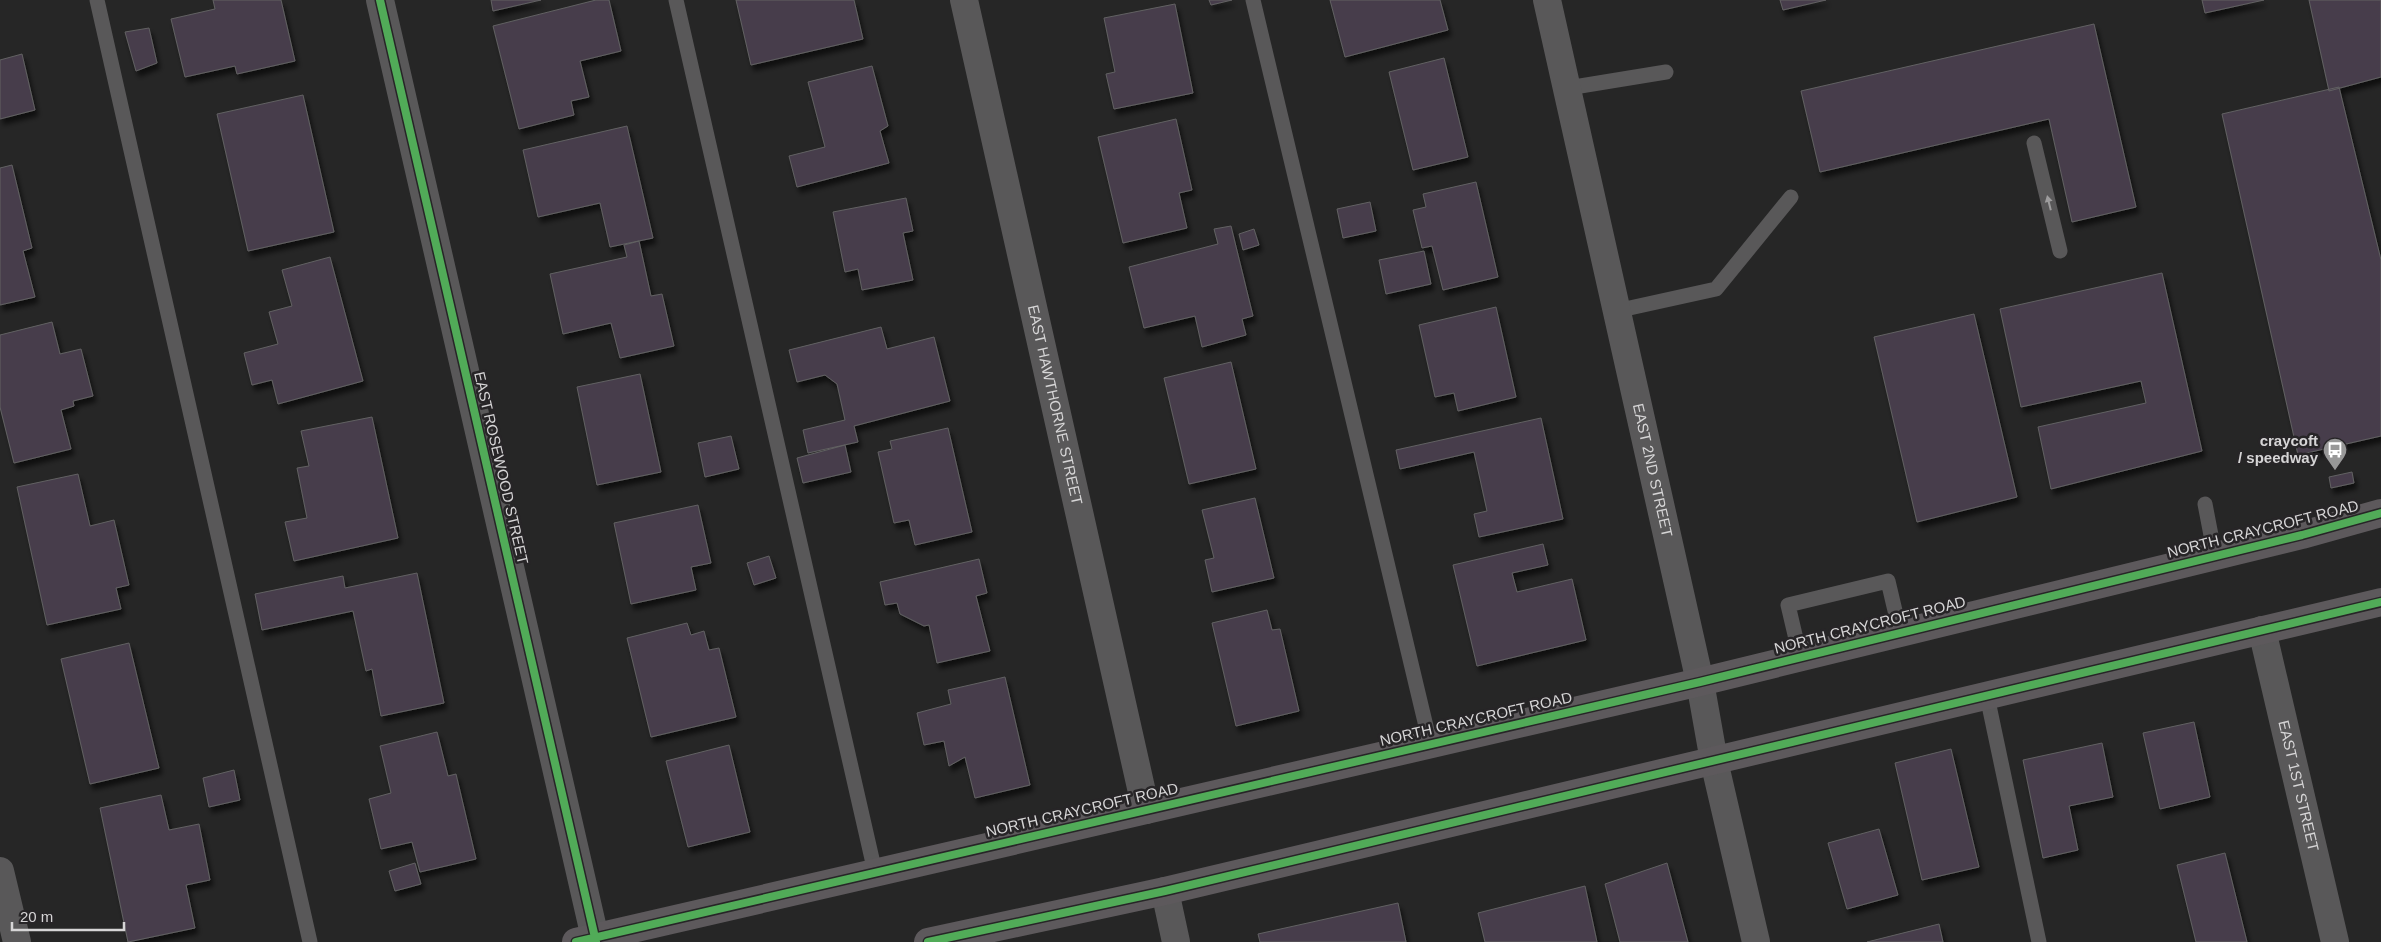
<svg xmlns="http://www.w3.org/2000/svg" width="2381" height="942" viewBox="0 0 2381 942" font-family="Helvetica,sans-serif">
<style>
.building{fill:#463e4c;stroke:#626162;filter:url(#shadow)}
.lines{fill:none;stroke-linecap:round;stroke-linejoin:round}
.service{stroke:#595859;stroke-width:15}
.minor{stroke:#595859;stroke-width:28}
.secondary{stroke:#5d595c;stroke-width:28}
.cycleway-casing{stroke:#272527;stroke-width:11}
.cycleway{stroke:#51ab58;stroke-width:8}
.oneway{fill:#9e9d9e}
.labels{text-anchor:middle;stroke-width:5;stroke-linejoin:round;paint-order:stroke}
.street-label{font-size:15px;fill:#d6d5d6;stroke:#272527}
.poi-label{font-size:15px;font-weight:bold;fill:#d6d5d6;stroke:#272527;text-anchor:end}
</style>
<defs>
<filter id="shadow"><feDropShadow dx="3" dy="5.5" stdDeviation="2.5" flood-color="#0009"/></filter>
</defs>
<rect width="100%" height="100%" fill="#262626"/>
<path class="building" d="M 213,0 L 281,0 L 295,61 L 237,74 L 235,66 L 185,77 L 171,19 L 215,9 Z
M 491,0 L 541,0 L 493,11 Z
M 596,0 L 609,0 L 621,51 L 580,61 L 589,97 L 571,101 L 574,115 L 519,129 L 493,26 Z
M 736,0 L 854,0 L 863,39 L 751,65 Z
M 1209,0 L 1232,0 L 1211,5 Z
M 1330,0 L 1440,0 L 1448,30 L 1345,57 Z
M 1780,0 L 1826,0 L 1783,10 Z
M 2202,0 L 2264,0 L 2205,13 Z
M 2309,0 L 2381,0 L 2381,77 L 2329,91 Z
M 1175,4 L 1193,93 L 1114,109 L 1106,74 L 1115,72 L 1104,18 Z
M 2094,24 L 2136,207 L 2072,222 L 2049,119 L 1820,172 L 1801,91 Z
M 149,28 L 157,63 L 136,71 L 125,32 Z
M 22,54 L 35,110 L 0,119 L 0,60 Z
M 1444,58 L 1468,157 L 1413,170 L 1389,72 Z
M 872,66 L 888,126 L 880,131 L 889,163 L 797,187 L 789,156 L 825,147 L 808,82 Z
M 2339,87 L 2381,260 L 2381,436 L 2298,455 L 2222,114 Z
M 303,95 L 334,232 L 248,251 L 217,114 Z
M 1176,119 L 1192,190 L 1179,193 L 1187,228 L 1123,243 L 1098,137 Z
M 627,126 L 653,238 L 610,247 L 600,203 L 538,217 L 523,150 Z
M 12,165 L 32,248 L 23,251 L 35,297 L 0,305 L 0,168 Z
M 1476,182 L 1498,277 L 1443,290 L 1432,246 L 1422,248 L 1413,210 L 1426,207 L 1423,194 Z
M 906,198 L 913,231 L 903,233 L 913,280 L 862,290 L 858,269 L 845,272 L 833,212 Z
M 1370,202 L 1376,231 L 1343,238 L 1337,209 Z
M 1231,226 L 1253,316 L 1242,319 L 1246,335 L 1202,347 L 1195,316 L 1144,328 L 1129,267 L 1218,244 L 1214,229 Z
M 1254,229 L 1259,245 L 1243,250 L 1239,234 Z
M 639,241 L 651,296 L 662,294 L 674,346 L 620,358 L 611,323 L 563,334 L 550,274 L 627,257 L 624,245 Z
M 1424,251 L 1431,284 L 1386,294 L 1379,260 Z
M 330,257 L 363,381 L 278,404 L 272,380 L 252,385 L 244,353 L 278,344 L 269,312 L 292,306 L 282,270 Z
M 2162,273 L 2202,451 L 2051,489 L 2038,427 L 2146,403 L 2141,381 L 2021,407 L 2000,309 Z
M 1496,307 L 1516,397 L 1458,411 L 1454,393 L 1435,397 L 1419,325 Z
M 1974,314 L 2017,497 L 1917,522 L 1874,337 Z
M 52,322 L 60,354 L 81,349 L 93,396 L 73,401 L 74,406 L 61,410 L 71,449 L 14,463 L 0,407 L 0,335 Z
M 881,327 L 887,349 L 934,337 L 950,401 L 854,426 L 858,442 L 808,453 L 803,430 L 845,420 L 837,384 L 825,375 L 797,382 L 789,350 Z
M 1231,362 L 1256,469 L 1189,484 L 1164,378 Z
M 640,374 L 661,472 L 597,485 L 577,387 Z
M 372,417 L 398,538 L 294,561 L 285,522 L 307,518 L 297,468 L 309,466 L 301,431 Z
M 1541,418 L 1563,519 L 1479,537 L 1474,514 L 1487,511 L 1474,452 L 1400,469 L 1396,450 Z
M 948,428 L 972,532 L 915,545 L 909,520 L 894,523 L 878,452 L 892,449 L 890,441 Z
M 731,436 L 739,469 L 705,477 L 698,443 Z
M 845,445 L 851,472 L 803,483 L 797,458 Z
M 2352,472 L 2354,483 L 2331,488 L 2329,477 Z
M 78,474 L 90,526 L 114,520 L 129,585 L 116,588 L 121,609 L 47,625 L 17,487 Z
M 1255,498 L 1274,578 L 1212,592 L 1205,560 L 1214,558 L 1202,510 Z
M 698,505 L 711,563 L 691,567 L 696,590 L 631,604 L 614,523 Z
M 1543,544 L 1548,565 L 1512,573 L 1517,592 L 1572,579 L 1586,640 L 1477,666 L 1453,565 Z
M 769,556 L 776,578 L 754,585 L 747,563 Z
M 979,559 L 987,593 L 976,596 L 990,651 L 937,663 L 929,625 L 924,626 L 900,614 L 897,603 L 885,605 L 880,582 Z
M 417,573 L 444,703 L 381,716 L 372,669 L 366,671 L 353,611 L 262,630 L 255,594 L 343,576 L 345,588 Z
M 1267,610 L 1272,630 L 1280,629 L 1299,711 L 1236,726 L 1212,623 Z
M 687,623 L 691,635 L 704,631 L 709,650 L 719,648 L 736,717 L 651,737 L 627,638 Z
M 129,643 L 159,768 L 90,784 L 61,659 Z
M 1005,677 L 1030,785 L 975,798 L 965,757 L 949,766 L 944,741 L 924,745 L 917,713 L 951,704 L 948,690 Z
M 2194,722 L 2210,797 L 2160,809 L 2143,733 Z
M 437,732 L 448,776 L 456,774 L 476,859 L 420,872 L 412,842 L 381,849 L 369,799 L 391,793 L 380,746 Z
M 2102,743 L 2113,797 L 2069,806 L 2078,850 L 2043,858 L 2023,760 Z
M 729,745 L 750,832 L 688,847 L 666,761 Z
M 1951,749 L 1979,867 L 1922,880 L 1895,763 Z
M 234,770 L 240,800 L 209,807 L 203,778 Z
M 161,795 L 169,830 L 199,824 L 210,880 L 186,885 L 195,928 L 128,942 L 100,808 Z
M 1879,829 L 1898,895 L 1847,909 L 1828,843 Z
M 2225,853 L 2247,942 L 2196,942 L 2177,865 Z
M 415,863 L 421,884 L 395,891 L 389,871 Z
M 1667,863 L 1688,942 L 1620,942 L 1605,884 Z
M 1585,886 L 1597,942 L 1485,942 L 1478,913 Z
M 1398,903 L 1406,942 L 1260,942 L 1258,934 Z
M 1939,924 L 1943,942 L 1867,942 Z"/>
<g class="lines">
<path class="service" d="M 97,0 L 310,942
M 676,0 L 875,872
M 1253,0 L 1430,743
M 1568,88 L 1666,72
M 2034,143 L 2060,251
M 1616,311 L 1716,289 L 1791,197
M 2205,504 L 2215,556
M 1800,656 L 1788,605 L 1888,581 L 1900,632
M 1987,696 L 2039,942"/>
<g class="minor">
<path d="M 380,0 L 596,942"/>
<path id="s1" d="M 964,0 L 1146,810"/>
<path id="s2" d="M 1547,0 L 1700,682 L 1714,761 L 1756,942"/>
<path id="s3" d="M 2262,630 L 2335,942"/>
<path d="M 0,871 L 17,942"/>
<path d="M 1165,891 L 1176,942"/>
</g>
<path class="secondary" d="M 576,942 L 1700,682 L 2302,535 L 2381,513
M 928,942 L 1165,891 L 2381,602"/>
<defs>
<path id="cycleway" d="M 380,0 L 596,942
M 576,942 L 1700,682 L 2302,535 L 2381,513
M 928,942 L 1165,891 L 2381,602"/>
</defs>
<use href="#cycleway" class="cycleway-casing"/>
<use href="#cycleway" class="cycleway"/>
</g>
<defs><path id="oneway-solid" d="M-6-.8H1V-3.2L6.5 0L1 3.2V.8H-6Z" transform="scale(1.25)"/></defs>
<use class="oneway" href="#oneway-solid" transform="translate(2049 203) rotate(-104)"/>
<defs>
<symbol id="bus-pin" viewBox="-11 -11 22 30"><path d="M0 17L-7.5 6A9.5 9.5 0 1 1 7.5 6Z" fill="#989898" stroke="#272527"/><path d="M-5-6H5V4H4V6H2V4H-2V6H-4V4H-5ZM-3.5-4V0h7V-4ZM-3.5 1.2v1.5H-2V1.2ZM2 1.2v1.5H3.5V1.2Z" fill="#fff"/></symbol>
</defs>
<g fill-rule="evenodd">
<use href="#bus-pin" x="2321" y="436" width="28" height="38"/>
</g>
<g class="labels">
<g class="street-label">
<text dy="5" stroke="none"><textPath href="#s1" startOffset="415">EAST HAWTHORNE STREET</textPath></text>
<text transform="translate(501 468) rotate(77)" y="5">EAST ROSEWOOD STREET</text>
<text dy="5" stroke="none"><textPath href="#s2" startOffset="482">EAST 2ND STREET</textPath></text>
<text transform="translate(2263 529) rotate(-14)" y="5">NORTH CRAYCROFT ROAD</text>
<text transform="translate(1870 625) rotate(-14)" y="5">NORTH CRAYCROFT ROAD</text>
<text transform="translate(1476 719) rotate(-13)" y="5">NORTH CRAYCROFT ROAD</text>
<text dy="5" stroke="none"><textPath href="#s3" startOffset="160">EAST 1ST STREET</textPath></text>
<text transform="translate(1082 810) rotate(-13)" y="5">NORTH CRAYCROFT ROAD</text>
</g>
<g class="poi-label">
<text x="2318" y="446">craycoft<tspan x="2318" dy="17">/ speedway</tspan></text>
</g>
</g>
<path d="M12 922v8h112v-8" fill="none" stroke="#d6d5d6" stroke-width="2.5"/>
<text x="20" y="922" font-size="15" fill="#d6d5d6" stroke="#272527" stroke-width="4" paint-order="stroke">20 m</text>
</svg>
